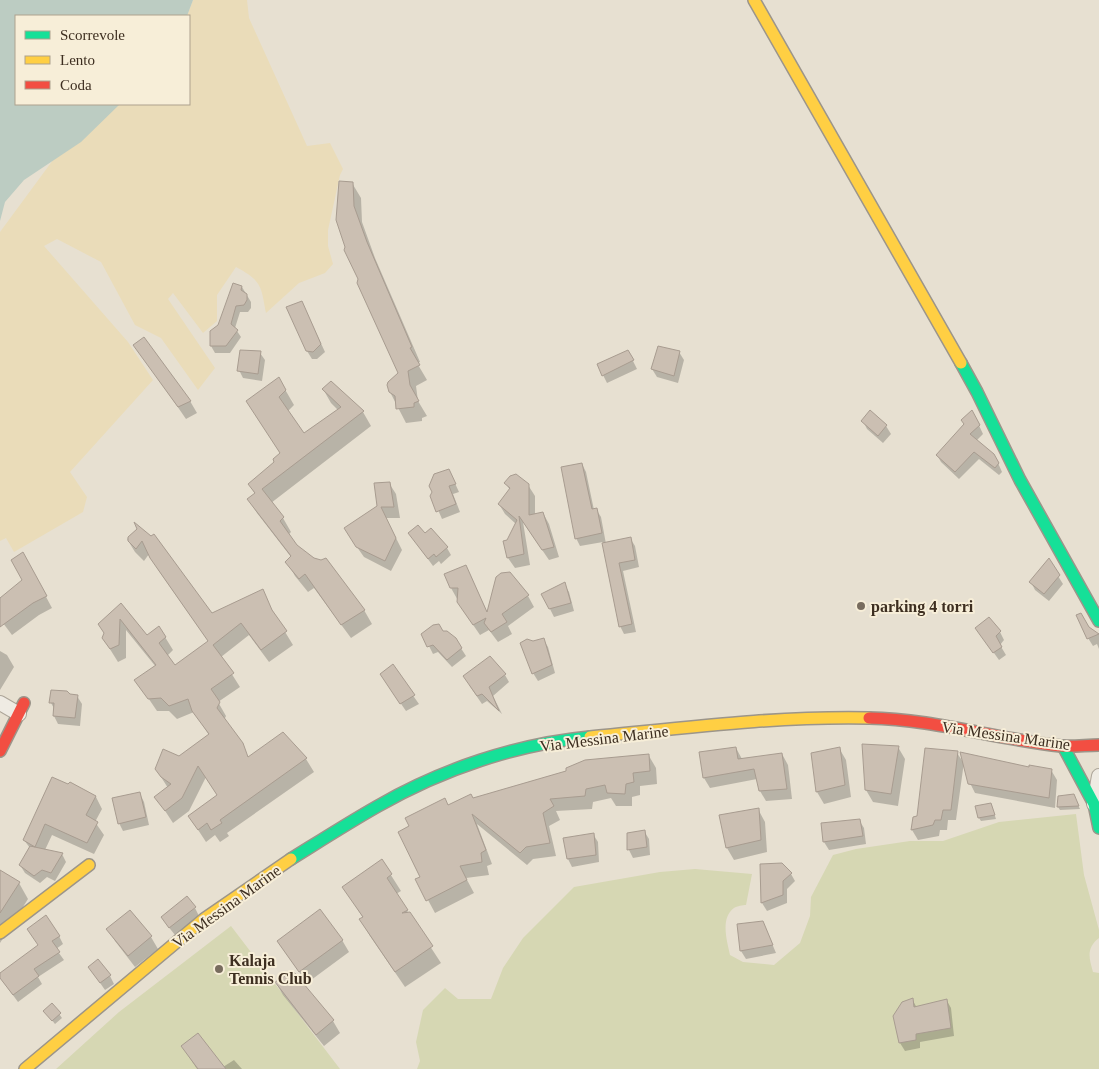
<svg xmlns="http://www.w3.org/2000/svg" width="1099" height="1069" viewBox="0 0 1099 1069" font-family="'Times New Roman',serif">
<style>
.green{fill:#d6d7b3}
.sand{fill:#eadcb9}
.water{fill:#bcccc2}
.shadow{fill:#0003}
.building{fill:#cbbfb2;stroke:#a89c90}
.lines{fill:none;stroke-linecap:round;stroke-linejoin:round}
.street-casing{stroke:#ada599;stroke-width:16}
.fast-casing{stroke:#9c958a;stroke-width:14}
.slow-casing{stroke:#9c958a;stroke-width:14}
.jam-casing{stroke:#9c958a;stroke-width:14}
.street{stroke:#efebe3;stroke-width:14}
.fast{stroke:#16e098;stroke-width:11}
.slow{stroke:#ffcf43;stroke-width:11}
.jam{stroke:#f24e42;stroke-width:11}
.poi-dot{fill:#786c5e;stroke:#f7eed8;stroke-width:2}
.labels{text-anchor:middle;stroke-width:4;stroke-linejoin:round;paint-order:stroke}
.poi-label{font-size:16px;font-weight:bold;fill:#3d2e20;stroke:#f7eed8;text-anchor:start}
.street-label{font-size:16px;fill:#3d2e20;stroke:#f7eed8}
</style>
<rect width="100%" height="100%" fill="#e7e0d1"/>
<path class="green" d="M 1076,814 L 1084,875 L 1099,930 L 1099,938 C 1086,948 1089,958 1093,972 L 1099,973 L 1099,1069 L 417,1069 L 420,1061 L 416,1042 L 423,1010 L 445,988 L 458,999 L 491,999 L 503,968 L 523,938 L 574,887 L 660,872 L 695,869 L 752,874 L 746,905 C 743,905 737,906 734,908 C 720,918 727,941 730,955 L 743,962 L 774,965 L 800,943 L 810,916 L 811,897 L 833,855 L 856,849 L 910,841 L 943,841 L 999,822 Z
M 231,926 L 340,1069 L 56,1069 L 119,1012 Z"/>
<path class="sand" d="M 193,0 L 247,0 L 249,18 L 307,146 L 330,143 L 343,169 L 340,175 L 328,230 L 328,246 L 333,264 L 325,273 L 299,283 L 266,313 C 261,286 262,281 236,267 L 217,295 L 217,321 L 203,333 L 173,293 L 168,299 L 215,368 L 198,390 L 161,338 L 135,325 L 101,262 L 57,239 L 44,246 L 128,342 L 153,380 L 70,472 L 87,497 L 83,512 L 14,552 L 6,538 L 0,541 L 0,232 L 53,160 L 118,104 L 189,104 L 189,16 L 187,16 Z"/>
<path class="water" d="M 0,0 L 193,0 L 187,16 L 16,16 L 16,104 L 120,104 L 81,142 L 24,180 L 5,202 L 0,221 Z"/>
<path class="shadow" d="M 352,183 L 361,198 L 362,222 L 375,258 L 420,362 L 417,363 L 427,380 L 416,386 L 418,401 L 427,416 L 422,418 L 422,421 L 406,423 L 390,392 L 400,373 L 359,279 Z
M 242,287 L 251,302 L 251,308 L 248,312 L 240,312 L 235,328 L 241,337 L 230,353 L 215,353 L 211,346 L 219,325 Z
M 306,311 L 325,352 L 317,359 L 312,359 L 307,351 Z
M 135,345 L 190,401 L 197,413 L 186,419 Z
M 628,351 L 637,369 L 607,383 L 603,375 Z
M 679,352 L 684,360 L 678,383 L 657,377 L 652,369 Z
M 260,353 L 265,360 L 262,381 L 243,378 L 239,370 Z
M 279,379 L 294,405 L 288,411 L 304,434 L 338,410 L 331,403 L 323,389 L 331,383 L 363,412 L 371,426 L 271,503 L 283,518 L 291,532 L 288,535 L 296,545 L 364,610 L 372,624 L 351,638 L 314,588 L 308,592 L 295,576 L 287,562 L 291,557 L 257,513 L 248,499 L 255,494 L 249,484 L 276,462 L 281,454 L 256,416 Z
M 870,412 L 886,426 L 891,434 L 883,443 L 867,429 L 863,421 Z
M 976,419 L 983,434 L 976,441 L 998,463 L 1002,472 L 999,475 L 979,459 L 959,479 L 941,462 L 937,455 Z
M 582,464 L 586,472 L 594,510 L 596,509 L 601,517 L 606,544 L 630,538 L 635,546 L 639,567 L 623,571 L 636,632 L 624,634 L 620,626 L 603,542 L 580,546 L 576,538 Z
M 453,479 L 459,492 L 453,494 L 460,512 L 442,519 L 432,496 Z
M 389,483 L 396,494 L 400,518 L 386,518 L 402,550 L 391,571 L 364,557 L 352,540 L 378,506 Z
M 506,484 L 528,485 L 535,496 L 535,515 L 543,513 L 549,524 L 559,557 L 549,560 L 523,522 L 530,565 L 515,568 L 508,558 L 507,541 L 516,524 L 505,514 L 499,504 L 510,490 Z
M 138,529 L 211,614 L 262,591 L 276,617 L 293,645 L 269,662 L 249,635 L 221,657 L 240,687 L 218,702 L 226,716 L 224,720 L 249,758 L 283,734 L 306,759 L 314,772 L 227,833 L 229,836 L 220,842 L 215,835 L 206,842 L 189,816 L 218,796 L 206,777 L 189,811 L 173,823 L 156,797 L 168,788 L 156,769 L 179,757 L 209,735 L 194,712 L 177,719 L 169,711 L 157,711 L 136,680 L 156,667 L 126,630 L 126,658 L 118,662 L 103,638 L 121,605 L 147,637 L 165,637 L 173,650 L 167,656 L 175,667 L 209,642 L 159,571 L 149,554 L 144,561 L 135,552 L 127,539 Z
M 409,533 L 425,535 L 447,548 L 451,555 L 441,564 L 439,561 L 433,566 Z
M 29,565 L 52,608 L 39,615 L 12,635 L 0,619 L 0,599 L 24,581 Z
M 510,573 L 528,596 L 534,607 L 508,626 L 512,634 L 498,642 L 489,630 L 480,635 L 465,613 L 451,588 L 471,577 L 488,614 Z
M 1058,576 L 1063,584 L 1049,601 L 1035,590 L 1031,582 Z
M 564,584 L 569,592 L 574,611 L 554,617 L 550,609 Z
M 976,628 L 1000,632 L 1004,640 L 1000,645 L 1006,655 L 999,660 Z
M 443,633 L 455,639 L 466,656 L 452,667 L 438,652 L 433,654 L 423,634 Z
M 1093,633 L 1099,633 L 1099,649 L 1097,644 L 1093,646 L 1088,638 Z
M 543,639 L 548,647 L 555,673 L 538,681 L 533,673 Z
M 0,651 L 7,655 L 14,667 L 0,690 Z
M 392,666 L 419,704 L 406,711 L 386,682 Z
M 505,675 L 509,682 L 493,696 L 502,714 L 487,701 L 482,704 L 469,685 Z
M 77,696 L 82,704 L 80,726 L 58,724 L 54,716 L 55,710 L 51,703 Z
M 898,747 L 905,759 L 898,806 L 873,802 L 866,790 Z
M 736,748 L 742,759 L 782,754 L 788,765 L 792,799 L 766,801 L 760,791 L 757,779 L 710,788 L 704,778 L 700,753 Z
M 839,748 L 846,760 L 851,797 L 824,804 L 817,792 L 812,754 Z
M 957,753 L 963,762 L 1051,770 L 1057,780 L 1055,808 L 975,793 L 970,783 L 964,762 L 956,820 L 948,820 L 947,830 L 940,830 L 939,836 L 918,840 L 912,830 L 914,818 L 918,818 Z
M 649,756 L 656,768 L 657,784 L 640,786 L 640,795 L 632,797 L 632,806 L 616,806 L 611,798 L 593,802 L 592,809 L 556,811 L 560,820 L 549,826 L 556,856 L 533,859 L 527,865 L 477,824 L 492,864 L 487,866 L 489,875 L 466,878 L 474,893 L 435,913 L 428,900 L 421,877 L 448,806 Z
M 70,784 L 96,797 L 102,809 L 95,822 L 104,835 L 94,854 L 52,835 L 45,850 L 62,854 L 66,862 L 55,881 L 47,877 L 40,883 L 25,873 L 20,865 L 30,848 L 24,840 Z
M 140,794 L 144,802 L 149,825 L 123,831 L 119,823 Z
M 1075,799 L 1080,809 L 1060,810 L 1058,807 Z
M 991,804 L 996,819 L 981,821 L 979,818 Z
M 758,809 L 765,822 L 767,852 L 734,860 L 727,848 L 720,816 Z
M 859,820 L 864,828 L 866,844 L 829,850 L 824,842 L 822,824 Z
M 644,831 L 649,839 L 650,855 L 633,858 L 629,850 L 628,834 Z
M 593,834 L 598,842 L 599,862 L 572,867 L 568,859 L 564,839 Z
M 382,861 L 401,891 L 396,894 L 441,963 L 405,987 L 370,936 L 361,920 L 363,918 L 344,887 Z
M 762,865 L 791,874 L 795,881 L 787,889 L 787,903 L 767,911 L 762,903 Z
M 0,871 L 19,883 L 28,899 L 0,943 Z
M 195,908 L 199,916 L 175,935 L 167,925 Z
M 130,911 L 151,937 L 158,949 L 135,967 L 115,941 L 108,929 Z
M 763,922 L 776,953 L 746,959 L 741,951 L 739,925 Z
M 59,936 L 63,944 L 56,949 L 64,960 L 38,977 L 42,984 L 18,1002 L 4,983 L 0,974 L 39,946 Z
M 342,940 L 349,952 L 307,983 L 278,942 Z
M 89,967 L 110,976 L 114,984 L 105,990 Z
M 276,983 L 333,1021 L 340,1033 L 324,1046 L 283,995 Z
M 912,999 L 917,1008 L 947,1001 L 951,1008 L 954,1036 L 920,1042 L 920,1048 L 905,1051 L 900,1043 L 894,1016 Z
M 52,1004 L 62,1018 L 55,1024 L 47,1014 Z
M 182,1046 L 223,1067 L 234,1060 L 242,1069 L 197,1069 Z"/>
<path class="building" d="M 339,181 L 353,182 L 354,206 L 367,242 L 412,347 L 410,348 L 420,365 L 408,371 L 410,385 L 419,401 L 414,403 L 414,407 L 396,409 L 395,396 L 389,392 L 387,385 L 388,382 L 398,373 L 357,283 L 358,279 L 344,250 L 345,247 L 336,220 Z
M 233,283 L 242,286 L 241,290 L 247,294 L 247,300 L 244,305 L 236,306 L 231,324 L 238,330 L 226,346 L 210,346 L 210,331 L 218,325 Z
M 302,301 L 321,344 L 313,352 L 306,351 L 286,307 Z
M 144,337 L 191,401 L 178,407 L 133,345 Z
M 658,346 L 680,351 L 674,376 L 651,369 Z
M 240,350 L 261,351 L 258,374 L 237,371 Z
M 628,350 L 634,360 L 602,376 L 597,364 Z
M 279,377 L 286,390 L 279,397 L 304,433 L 341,407 L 322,389 L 331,381 L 364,411 L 262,489 L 284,517 L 280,521 L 297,545 L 314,558 L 321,560 L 326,558 L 365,610 L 341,625 L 305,574 L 299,579 L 285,562 L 291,556 L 247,499 L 255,493 L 248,484 L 274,462 L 273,459 L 280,453 L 246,401 Z
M 870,410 L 887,425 L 878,436 L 861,421 Z
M 972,410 L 980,425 L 970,434 L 994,454 L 999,463 L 995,468 L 974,452 L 955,472 L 936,455 L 964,424 L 961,420 Z
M 582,463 L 592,509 L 597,508 L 602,533 L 575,539 L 561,467 Z
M 449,469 L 456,484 L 449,486 L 456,504 L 436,512 L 430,496 L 432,492 L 429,486 L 434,474 Z
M 516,474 L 529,484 L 529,515 L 543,512 L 554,547 L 542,550 L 519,516 L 524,554 L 507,558 L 503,541 L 507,540 L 517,520 L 498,504 L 510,488 L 504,483 L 510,476 Z
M 390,482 L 394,507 L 381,507 L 396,538 L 385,561 L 356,547 L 344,528 L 377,506 L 374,483 Z
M 134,522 L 151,536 L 154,534 L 212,613 L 263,589 L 272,610 L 287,631 L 261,650 L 241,623 L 213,645 L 234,673 L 211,689 L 220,702 L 217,708 L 243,743 L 248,757 L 283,732 L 307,758 L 220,820 L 222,823 L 211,830 L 207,823 L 198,830 L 188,816 L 217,795 L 198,766 L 182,798 L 165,811 L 154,797 L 171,784 L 161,777 L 155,769 L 163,749 L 179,756 L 209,734 L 192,711 L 188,699 L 169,706 L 161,698 L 148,699 L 134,680 L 156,665 L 120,619 L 119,645 L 110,649 L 102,638 L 104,633 L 98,624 L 121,603 L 147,635 L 159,626 L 166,637 L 159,643 L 175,665 L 208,641 L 150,558 L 142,541 L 136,549 L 128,541 L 128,537 L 137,529 Z
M 418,525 L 425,533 L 431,528 L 448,547 L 436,557 L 434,554 L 428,559 L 408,533 Z
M 631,537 L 635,560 L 619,563 L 632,624 L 619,627 L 602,543 Z
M 23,552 L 47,596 L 33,603 L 0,627 L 0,598 L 22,580 L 11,560 Z
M 1049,558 L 1060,575 L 1044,594 L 1029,582 Z
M 466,565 L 487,612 L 496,577 L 501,573 L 510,572 L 529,595 L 502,614 L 507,622 L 491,632 L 484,623 L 486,618 L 473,625 L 457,602 L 458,588 L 450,588 L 444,574 Z
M 565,582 L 571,603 L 549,609 L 541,594 Z
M 1081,613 L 1089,627 L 1099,634 L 1087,639 L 1076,615 Z
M 989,617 L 1001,631 L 996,636 L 1002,647 L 993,653 L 975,628 Z
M 439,624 L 443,631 L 447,631 L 456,638 L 462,648 L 447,660 L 433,645 L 427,647 L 421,634 L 433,625 Z
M 544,638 L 552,665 L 532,674 L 520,643 L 527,639 L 533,641 Z
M 490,656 L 506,674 L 489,687 L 499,711 L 482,694 L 477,696 L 463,676 Z
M 393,664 L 415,695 L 400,704 L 380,674 Z
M 51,690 L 67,691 L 70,694 L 78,695 L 75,718 L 53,716 L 54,703 L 49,703 Z
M 862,744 L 899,746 L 891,794 L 865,790 Z
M 736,747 L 738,759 L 782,753 L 787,789 L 759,791 L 754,769 L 703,778 L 699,752 Z
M 840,747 L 845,785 L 816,792 L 811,753 Z
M 925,748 L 958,751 L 951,810 L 943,810 L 941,820 L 935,820 L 933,825 L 911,830 L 913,817 L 917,816 Z
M 960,752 L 1029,767 L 1029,765 L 1052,769 L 1049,798 L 968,784 Z
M 649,754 L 650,771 L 633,773 L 634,782 L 626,784 L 625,794 L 607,793 L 605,785 L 586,789 L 585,796 L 550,799 L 554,806 L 543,813 L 550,843 L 526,847 L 520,853 L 472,814 L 486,850 L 481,853 L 482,862 L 460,866 L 467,880 L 426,901 L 415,879 L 420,877 L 398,832 L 409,826 L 405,818 L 445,798 L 448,805 L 471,794 L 473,798 L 566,771 L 566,768 L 585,760 Z
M 52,777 L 68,784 L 70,782 L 96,796 L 86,815 L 98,822 L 87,843 L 45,824 L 35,847 L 23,840 Z
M 140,792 L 146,817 L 118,824 L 112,798 Z
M 1074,794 L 1079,806 L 1057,807 L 1058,796 Z
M 991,803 L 995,815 L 978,818 L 975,806 Z
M 759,808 L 761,840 L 726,848 L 719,815 Z
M 860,819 L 863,836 L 823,842 L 821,823 Z
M 645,830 L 647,847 L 627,850 L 627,833 Z
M 594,833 L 596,855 L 567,859 L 563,838 Z
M 30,846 L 63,853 L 51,873 L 42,870 L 34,876 L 19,865 Z
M 382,859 L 392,874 L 387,878 L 408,910 L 402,913 L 410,912 L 433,946 L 395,972 L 359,919 L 363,917 L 342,887 Z
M 782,863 L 792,873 L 783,881 L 783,895 L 761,903 L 760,864 Z
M 0,870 L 20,882 L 0,913 Z
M 187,896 L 196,907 L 169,928 L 161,917 Z
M 320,909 L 343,940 L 299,972 L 277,941 Z
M 130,910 L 152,936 L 128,956 L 106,929 Z
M 46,915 L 60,936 L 52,941 L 60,952 L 34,969 L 39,976 L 13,995 L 0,978 L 0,973 L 38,945 L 27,929 Z
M 763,921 L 773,945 L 740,951 L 737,924 Z
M 98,959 L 111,975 L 100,983 L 88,967 Z
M 293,971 L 334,1020 L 316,1035 L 275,982 Z
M 913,998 L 914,1007 L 947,999 L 951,1028 L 916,1034 L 916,1040 L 899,1043 L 893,1016 L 902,1002 Z
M 52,1003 L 61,1013 L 52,1021 L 43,1011 Z
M 198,1033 L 226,1069 L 198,1069 L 181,1046 Z"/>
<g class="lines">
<defs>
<path id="street" d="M 0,703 L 19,714
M 1094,804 L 1099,776"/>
<path id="fast" d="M 961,363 L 977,392 L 1020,480 L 1099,621
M 1063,746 L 1094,804 L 1099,828
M 291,859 C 320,841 348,823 378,806 C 442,769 517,744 590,737"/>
<path id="slow" d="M 754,0 L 961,363
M 590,737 C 683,728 775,716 869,718
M 0,933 L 89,865
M 25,1069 L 204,919 L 291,859"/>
<path id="jam" d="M 869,718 C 933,719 996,739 1061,746 C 1073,747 1087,745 1099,745
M 0,751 L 24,703"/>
</defs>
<use href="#street" class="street-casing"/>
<use href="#fast" class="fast-casing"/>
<use href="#slow" class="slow-casing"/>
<use href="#jam" class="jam-casing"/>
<use href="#street" class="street"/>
<use href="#fast" class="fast"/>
<use href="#slow" class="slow"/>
<use href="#jam" class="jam"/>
</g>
<g class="poi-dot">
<circle cx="861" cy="606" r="5"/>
<circle cx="219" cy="969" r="5"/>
</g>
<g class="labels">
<g class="poi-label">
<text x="871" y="612">parking 4 torri</text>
<text x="229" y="966">Kalaja<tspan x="229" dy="18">Tennis Club</tspan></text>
</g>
<g class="street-label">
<text transform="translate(1006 735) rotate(8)" y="6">Via Messina Marine</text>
<text transform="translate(604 738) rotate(-7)" y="6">Via Messina Marine</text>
<text transform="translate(226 906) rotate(-36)" y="6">Via Messina Marine</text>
</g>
</g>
<rect x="15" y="15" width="175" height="90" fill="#f7eed8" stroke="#ada18e"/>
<rect x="25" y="31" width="25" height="8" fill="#16e098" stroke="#ada18e"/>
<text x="60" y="40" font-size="15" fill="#3d2e20">Scorrevole</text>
<rect x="25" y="56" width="25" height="8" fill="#ffcf43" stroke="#ada18e"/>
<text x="60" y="65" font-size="15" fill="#3d2e20">Lento</text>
<rect x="25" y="81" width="25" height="8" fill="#f24e42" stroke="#ada18e"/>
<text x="60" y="90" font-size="15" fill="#3d2e20">Coda</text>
</svg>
